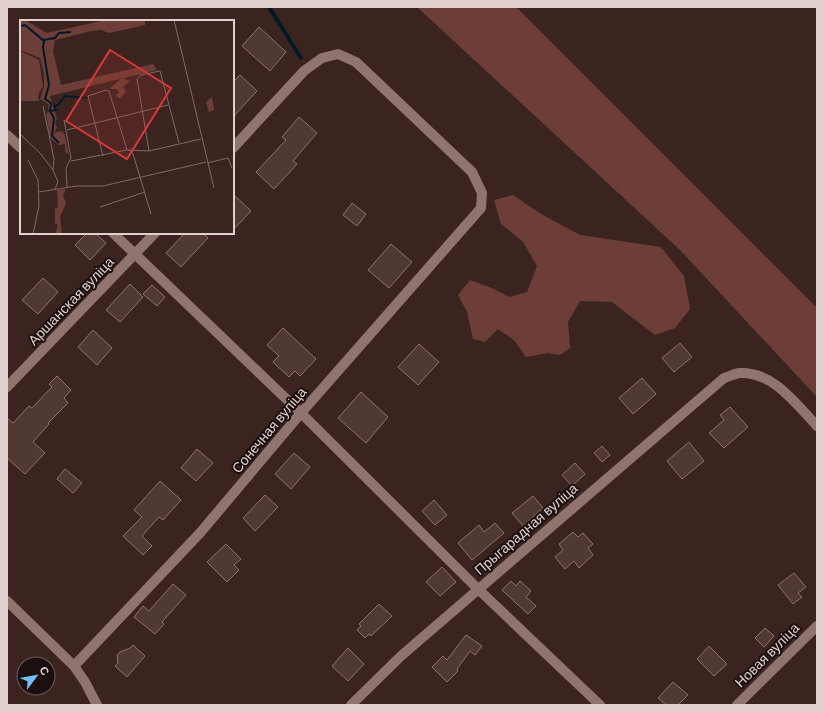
<svg xmlns="http://www.w3.org/2000/svg" width="824" height="712" viewBox="0 0 824 712" font-family="Barlow,sans-serif">
<style>
.green{fill:#6c3e37}
.lines{fill:none;stroke-linecap:round;stroke-linejoin:round}
.stream{stroke:#011927;stroke-width:4}
.building{fill:#503833;stroke:#8e726d}
.street{stroke:#8f746f;stroke-width:10}
.labels{text-anchor:middle;stroke-width:4;stroke-linejoin:round;paint-order:stroke}
.street-label{font-size:14px;fill:#e0d0ce;stroke:#1b100f}
.inset-river{fill:none;stroke:#011927;stroke-width:2}
.inset-road{fill:none;stroke:#7d6966;stroke-width:1}
.view{fill:#d73939;fill-opacity:0.15;stroke:#d73939;stroke-width:2}
.inset-edge{fill:none;stroke:#e0d0ce;stroke-width:2}
</style>
<rect width="100%" height="100%" fill="#3b2420"/>
<path class="green" d="M 417,7 L 516,7 L 817,308 L 817,397 L 680,250 Z
M 513,195 L 541,214 L 580,235 L 661,247 L 684,276 L 690,309 L 675,328 L 655,335 L 612,302 L 580,301 L 568,322 L 570,348 L 560,355 L 548,353 L 526,357 L 514,340 L 498,329 L 485,342 L 473,339 L 467,312 L 458,295 L 470,280 L 494,289 L 509,297 L 527,292 L 537,266 L 523,242 L 501,224 L 494,200 Z"/>
<g class="lines">
<path class="stream" d="M 269,7 L 301,58"/>
</g>
<path class="building" d="M 259,27 L 286,52 L 270,71 L 242,46 Z
M 240,75 L 257,91 L 233,117 L 233,82 Z
M 299,117 L 317,133 L 293,161 L 297,164 L 274,189 L 256,172 L 286,140 L 282,137 Z
M 233,194 L 251,211 L 233,230 Z
M 352,203 L 366,214 L 357,226 L 343,215 Z
M 87,233 L 95,233 L 106,243 L 90,260 L 75,245 Z
M 185,233 L 202,233 L 208,238 L 181,267 L 166,253 Z
M 391,244 L 412,262 L 389,288 L 368,270 Z
M 43,278 L 58,292 L 38,314 L 22,300 Z
M 130,284 L 143,297 L 120,322 L 106,310 Z
M 152,285 L 165,297 L 157,306 L 143,294 Z
M 283,328 L 316,359 L 300,376 L 295,371 L 289,377 L 273,362 L 279,356 L 267,345 Z
M 93,330 L 112,348 L 97,365 L 78,347 Z
M 680,343 L 692,357 L 674,372 L 662,358 Z
M 419,344 L 439,362 L 418,385 L 398,367 Z
M 57,376 L 71,390 L 64,398 L 68,403 L 48,423 L 49,424 L 33,442 L 45,453 L 25,474 L 7,458 L 7,418 L 13,423 L 29,406 L 32,408 L 52,387 L 49,384 Z
M 642,378 L 656,394 L 633,414 L 619,398 Z
M 361,392 L 388,417 L 366,443 L 338,418 Z
M 730,407 L 748,427 L 724,448 L 709,433 L 724,420 L 720,415 Z
M 689,442 L 704,461 L 682,479 L 667,461 Z
M 602,446 L 610,455 L 602,462 L 594,453 Z
M 197,449 L 213,463 L 196,481 L 181,468 Z
M 294,453 L 310,467 L 291,489 L 275,474 Z
M 575,463 L 585,474 L 572,486 L 562,475 Z
M 65,469 L 82,483 L 73,493 L 57,479 Z
M 160,481 L 181,500 L 163,520 L 159,517 L 142,536 L 152,546 L 143,555 L 123,536 L 142,517 L 134,510 Z
M 265,495 L 278,507 L 255,531 L 243,518 Z
M 533,496 L 543,508 L 523,526 L 512,513 Z
M 434,500 L 447,515 L 435,525 L 422,511 Z
M 495,523 L 504,533 L 472,560 L 458,543 L 479,525 L 484,532 Z
M 573,532 L 578,537 L 583,533 L 593,544 L 588,548 L 593,555 L 579,568 L 574,561 L 565,569 L 555,557 L 563,550 L 559,544 Z
M 226,544 L 241,559 L 234,565 L 239,570 L 227,582 L 207,562 Z
M 442,567 L 456,582 L 440,596 L 426,582 Z
M 794,573 L 806,587 L 798,593 L 802,597 L 793,604 L 778,585 Z
M 511,581 L 516,586 L 520,581 L 531,591 L 526,597 L 536,606 L 528,614 L 502,590 Z
M 173,584 L 186,595 L 162,622 L 164,624 L 155,634 L 134,617 L 143,606 L 149,611 Z
M 379,604 L 392,616 L 371,636 L 369,634 L 365,638 L 357,630 L 361,626 L 359,624 Z
M 765,628 L 774,636 L 764,647 L 755,638 Z
M 466,635 L 482,646 L 475,655 L 470,651 L 457,669 L 458,671 L 447,682 L 432,667 L 443,656 L 447,660 Z
M 133,645 L 145,656 L 127,677 L 115,666 L 118,663 L 117,655 L 120,652 L 130,648 Z
M 709,646 L 727,664 L 714,676 L 697,659 Z
M 348,648 L 364,664 L 348,681 L 332,666 Z
M 673,682 L 688,695 L 678,705 L 666,705 L 658,698 Z"/>
<g class="lines">
<path class="street" d="M 7,135 L 21,148
M 113,233 L 301,413 L 478,589 L 600,705
M 7,387 L 155,233
M 7,601 L 74,666 L 85,682 L 97,705
M 74,666 L 200,533 L 301,413 L 481,208 L 482,193 L 472,172 L 356,62 L 338,54 L 322,58 L 304,71 L 233,148
M 351,705 L 401,656 L 724,378 C 728,377 734,374 739,373 C 773,371 796,404 817,426
M 737,705 L 817,626"/>
</g>
<g class="labels">
<g class="street-label">
<text transform="translate(71 301) rotate(-46)" y="5">Аршанская вуліца</text>
<text transform="translate(269 430) rotate(-50)" y="5">Сонечная вуліца</text>
<text transform="translate(526 529) rotate(-41)" y="5">Прыгарадная вуліца</text>
<text transform="translate(767 655) rotate(-45)" y="5">Новая вуліца</text>
</g>
</g>
<g transform="translate(20 20)">
<rect width="214" height="214" fill="#3b2420"/>
<path d="M 0,0 L 5,0 L 27,13 L 81,1 L 125,0 L 125,5 L 89,13 L 81,10 L 71,11 L 35,20 L 33,31 L 41,65 L 133,44 L 137,50 L 30,76 L 37,99 L 35,102 L 37,108 L 34,113 L 41,111 L 44,113 L 49,134 L 45,132 L 45,124 L 39,125 L 30,118 L 26,93 L 29,92 L 28,84 L 20,79 L 24,67 L 24,54 L 20,38 L 0,30 ZM 0,31 L 19,40 L 23,67 L 19,72 L 18,79 L 0,79 ZM 102,58 L 110,61 L 103,67 L 106,72 L 100,78 L 95,76 L 99,73 L 97,69 L 89,69 ZM 192,77 L 194,90 L 189,92 L 186,82 ZM 46,169 L 43,175 L 46,183 L 40,197 L 42,214 L 35,214 L 38,205 L 35,203 L 35,189 L 38,187 L 37,170 Z" fill="#6c3e37"/>
<path class="inset-river" d="M 0,6 L 5,5 L 24,21 L 23,27 L 29,65 L 25,79 L 31,83 L 30,91 L 34,98 L 32,116 L 39,123M 23,20 L 35,18 L 39,13 L 51,12M 30,91 L 36,90 L 34,86 L 38,85 L 45,76 L 67,78"/>
<path class="inset-road" d="M 154,0 L 194,168M 0,80 L 19,80M 23,86 L 34,139 L 33,150 L 38,162 L 35,169M 44,100 L 51,138 L 46,148 L 47,167M 47,110 L 148,85M 0,114 L 20,133 L 33,150M 109,130 L 113,134 L 120,157M 129,131 L 117,59 L 121,55 L 140,51 L 159,123M 83,136 L 68,76 L 86,70 L 89,71 L 107,130M 8,140 L 18,160 L 19,186 L 13,214M 51,141 L 107,130 L 129,131 L 181,119M 187,143 L 208,138 L 212,148M 120,157 L 131,194M 19,172 L 56,166 L 83,166 L 186,142M 80,187 L 125,172"/>
<path class="view" d="M 90,30 L 151,68 L 107,139 L 46,101 Z"/>
<rect width="214" height="214" class="inset-edge"/>
</g>
<rect width="824" height="712" fill="none" stroke="#e0d0ce" stroke-width="16"/>
<g transform="translate(36 676) rotate(58)"><circle r="19" fill="#1b100f" stroke="#6a5d5b"/>
<path d="M0-3L7 15L0 10L-7 15Z" fill="#70c2f4"/>
<text y="-6" font-size="11" font-weight="bold" text-anchor="middle" fill="#e0d0ce">С</text>
</g>
</svg>
